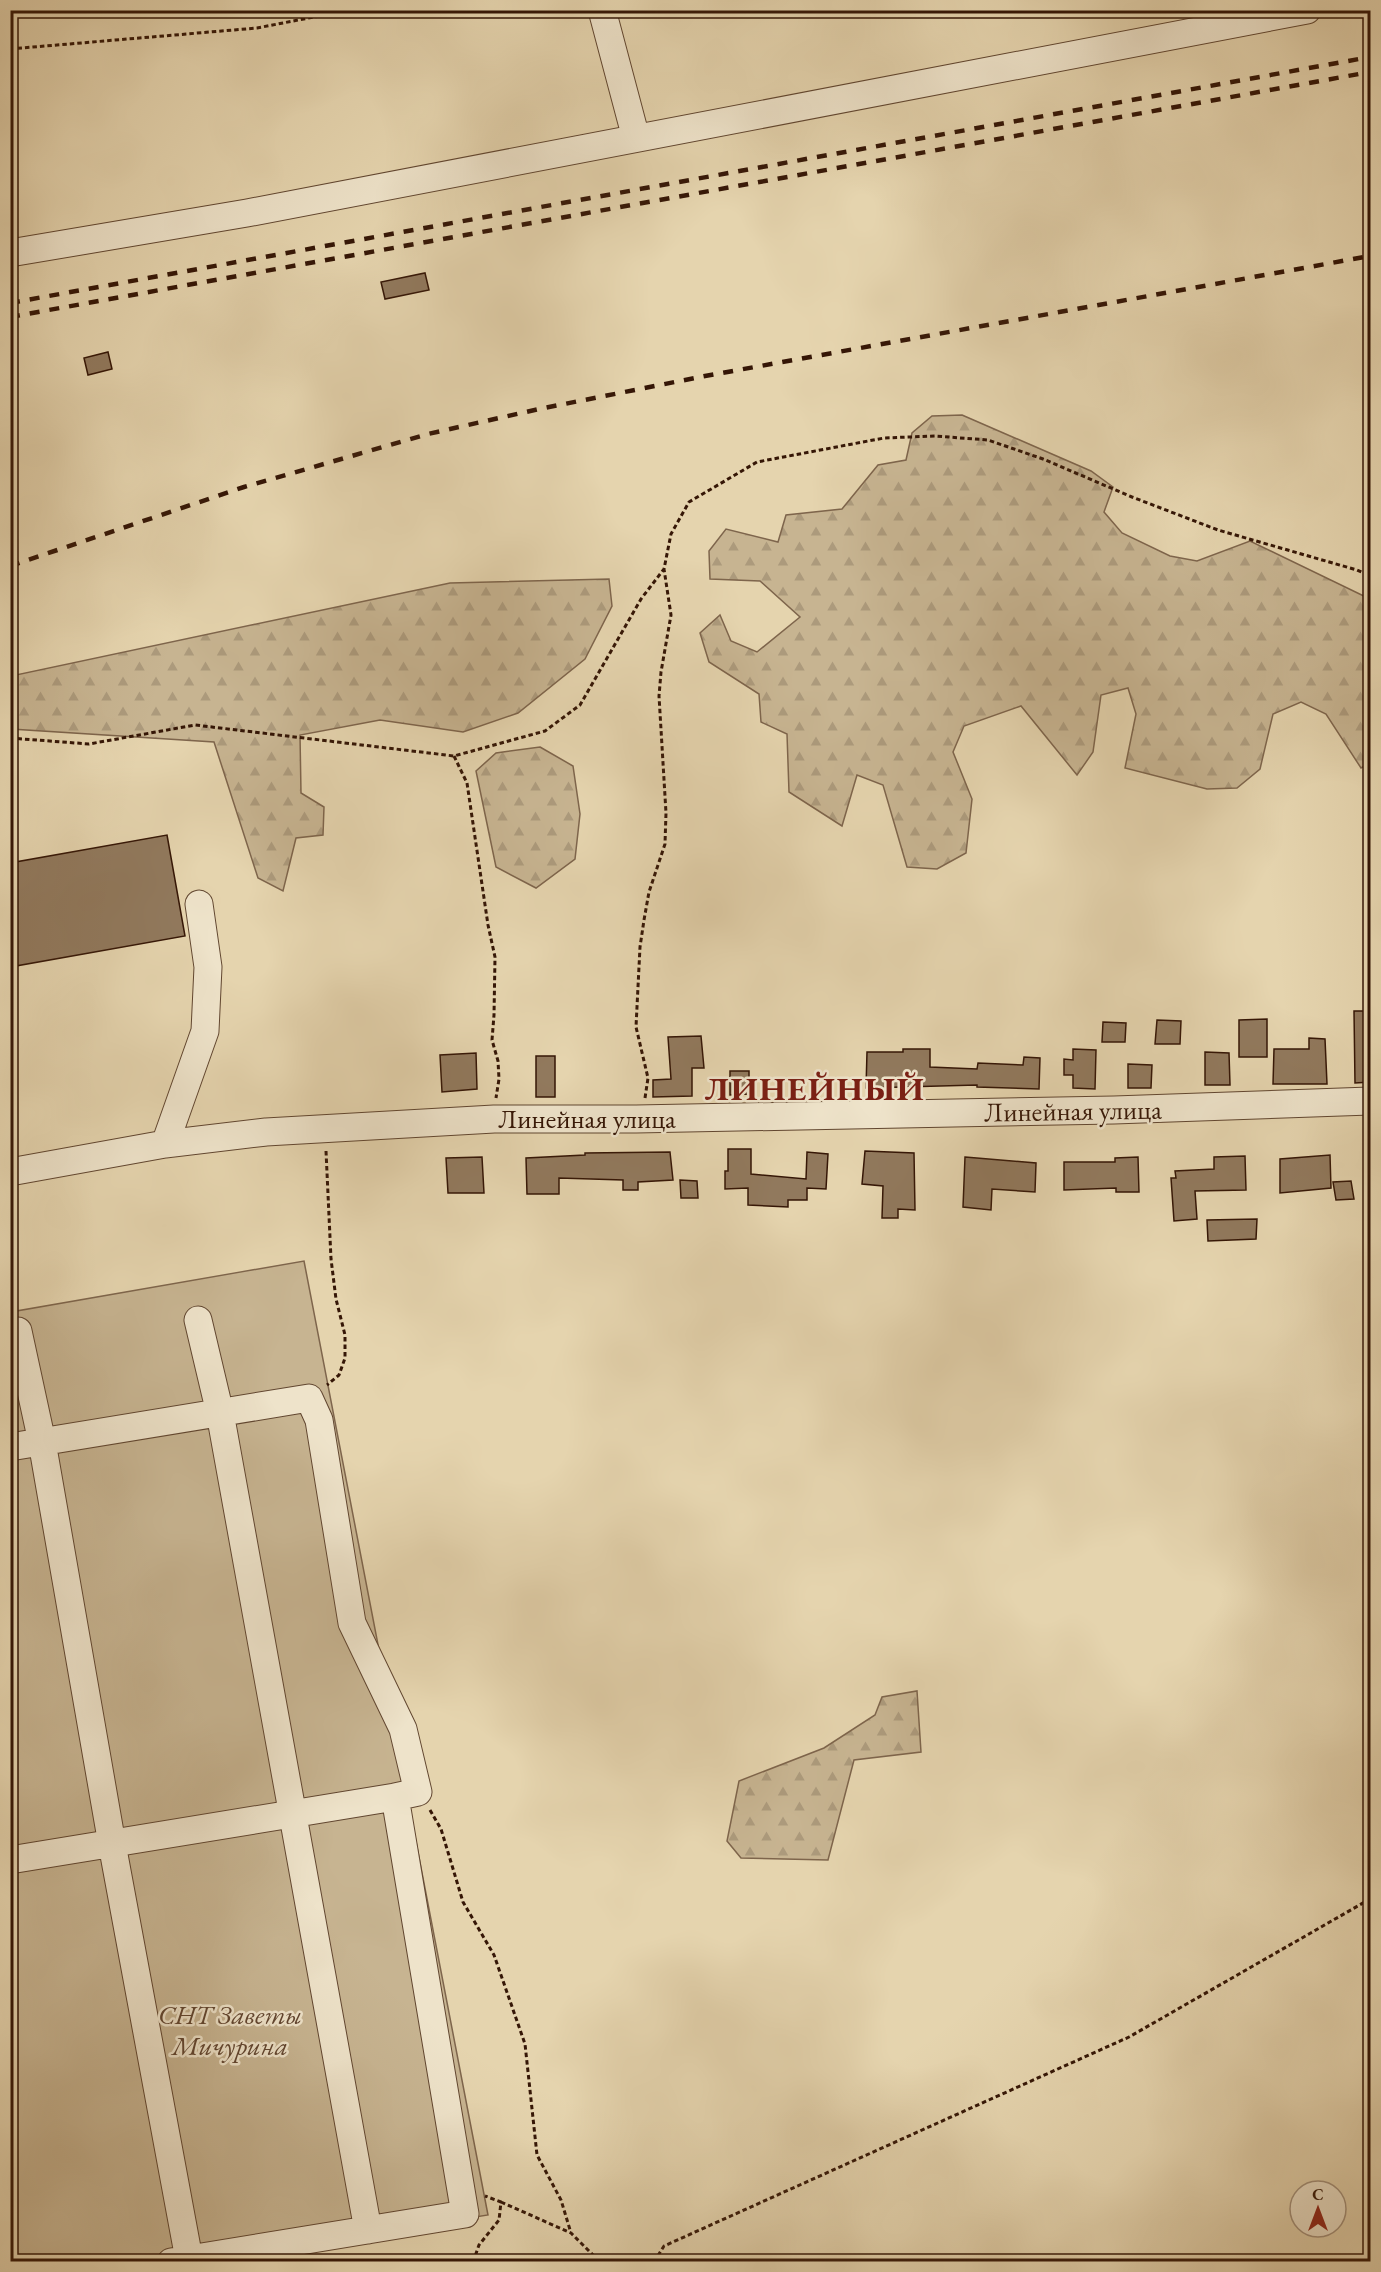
<svg xmlns="http://www.w3.org/2000/svg" width="1381" height="2272" viewBox="0 0 1381 2272" font-family="'EB Garamond',serif">
<style>
.green{fill:#c7b491;stroke:#7e654c;stroke-width:1.5}
.forest{fill:url(#forest-firs);stroke:#7e654c;stroke-width:1.5}
.building{fill:#91795d;stroke:#351606;stroke-width:1.5}
.lines{fill:none;stroke-linecap:round;stroke-linejoin:round}
.minor-casing{stroke:#614630;stroke-width:29}
.path{stroke:#351606;stroke-width:3;stroke-dasharray:4.5 3;stroke-linecap:butt}
.minor{stroke:#eee3ca;stroke-width:27}
.rail{stroke:#351606;stroke-width:4.5;stroke-dasharray:10 10;stroke-linecap:butt}
.labels{text-anchor:middle;stroke-width:5;stroke-linejoin:round;paint-order:stroke}
.street-label{font-size:27px;fill:#351606;stroke:#eee3ca}
.park-label{font-size:27px;font-style:italic;fill:#614530;stroke:#eee3ca}
.district-label{font-size:33px;font-weight:bold;letter-spacing:1.5px;fill:#7a1f14;stroke:#eee3ca}
</style>
<defs>
<pattern id="forest-firs" width="22" height="20" patternUnits="userSpaceOnUse" patternTransform="scale(1.5)"><rect width="22" height="20" fill="#c7b491"/><path d="M5 1l3.5 6h-7zM16 11l3.5 6h-7z" fill="#ac9a7c"/></pattern>
</defs>
<rect width="100%" height="100%" fill="#e5d4ae"/>
<filter id="stains"><feTurbulence type="fractalNoise" baseFrequency=".00333" numOctaves="4"/><feColorMatrix values="0 0 0 0 .2 0 0 0 0 .09 0 0 0 0 .02 0 0 0 .5 -.17"/></filter>
<radialGradient id="worn" r=".72"><stop offset=".6" stop-color="#630" stop-opacity="0"/><stop offset="1" stop-color="#630" stop-opacity=".3"/></radialGradient>
<path class="green" d="M 304,1261 L 488,2215 L 201,2261 L 11,2262 L 11,1312 Z"/>
<path class="forest" d="M 962,415 L 1091,471 L 1113,487 L 1104,512 L 1122,533 L 1170,556 L 1197,561 L 1250,541 L 1370,599 L 1370,763 L 1361,768 L 1326,714 L 1301,702 L 1273,714 L 1260,769 L 1237,788 L 1207,789 L 1125,768 L 1136,714 L 1128,688 L 1101,695 L 1093,752 L 1077,775 L 1021,706 L 964,726 L 953,752 L 972,799 L 966,853 L 937,869 L 907,867 L 883,785 L 857,775 L 842,826 L 789,792 L 787,734 L 761,722 L 759,694 L 709,662 L 700,633 L 720,615 L 731,641 L 757,652 L 800,617 L 760,581 L 710,579 L 709,551 L 726,529 L 778,542 L 786,515 L 842,509 L 878,465 L 906,460 L 912,433 L 932,416 Z
M 609,579 L 612,606 L 585,659 L 518,713 L 463,732 L 380,720 L 300,735 L 301,793 L 324,807 L 323,835 L 296,838 L 283,891 L 258,878 L 214,742 L 11,729 L 11,676 L 450,583 Z
M 540,747 L 573,766 L 580,814 L 575,859 L 536,888 L 496,867 L 476,771 L 496,753 Z
M 917,1691 L 921,1752 L 854,1760 L 828,1860 L 741,1858 L 727,1841 L 739,1781 L 824,1748 L 875,1715 L 882,1697 Z"/>
<path class="building" d="M 425,273 L 429,290 L 385,299 L 381,282 Z
M 108,352 L 112,369 L 88,375 L 84,358 Z
M 167,835 L 185,936 L 10,967 L 10,863 Z
M 1354,1011 L 1371,1011 L 1371,1082 L 1355,1083 Z
M 1267,1019 L 1267,1057 L 1239,1057 L 1239,1020 Z
M 1157,1020 L 1181,1021 L 1180,1044 L 1155,1044 Z
M 1103,1022 L 1126,1023 L 1125,1042 L 1102,1042 Z
M 701,1036 L 704,1068 L 692,1068 L 692,1096 L 653,1097 L 653,1080 L 671,1079 L 668,1037 Z
M 1309,1038 L 1325,1039 L 1327,1084 L 1273,1084 L 1274,1049 L 1309,1049 Z
M 903,1049 L 930,1049 L 930,1067 L 977,1069 L 978,1063 L 1023,1065 L 1024,1057 L 1040,1058 L 1039,1089 L 977,1087 L 977,1085 L 866,1088 L 867,1052 L 903,1052 Z
M 1073,1049 L 1096,1050 L 1095,1089 L 1073,1088 L 1073,1075 L 1064,1075 L 1064,1059 L 1073,1060 Z
M 1205,1052 L 1229,1053 L 1230,1085 L 1205,1085 Z
M 476,1053 L 477,1089 L 442,1092 L 440,1055 Z
M 536,1056 L 555,1056 L 555,1097 L 536,1097 Z
M 1128,1064 L 1152,1065 L 1151,1088 L 1128,1088 Z
M 730,1071 L 749,1071 L 749,1094 L 730,1095 Z
M 728,1149 L 751,1149 L 751,1174 L 806,1179 L 807,1152 L 828,1154 L 826,1189 L 807,1188 L 807,1200 L 788,1200 L 788,1207 L 748,1205 L 748,1188 L 725,1189 L 725,1171 L 728,1171 Z
M 865,1151 L 914,1153 L 915,1210 L 898,1209 L 898,1218 L 882,1218 L 883,1186 L 862,1184 Z
M 670,1152 L 673,1180 L 638,1182 L 638,1190 L 623,1190 L 623,1180 L 559,1178 L 559,1194 L 527,1194 L 526,1158 L 585,1155 L 585,1153 Z
M 1330,1155 L 1331,1188 L 1280,1193 L 1280,1159 Z
M 1245,1156 L 1246,1190 L 1195,1191 L 1197,1219 L 1174,1221 L 1171,1178 L 1176,1178 L 1175,1171 L 1214,1169 L 1214,1157 Z
M 482,1157 L 484,1193 L 448,1193 L 446,1158 Z
M 965,1157 L 1036,1163 L 1035,1192 L 992,1189 L 991,1210 L 963,1207 Z
M 1138,1157 L 1139,1192 L 1116,1192 L 1116,1188 L 1064,1190 L 1064,1162 L 1115,1162 L 1115,1158 Z
M 680,1180 L 697,1181 L 698,1198 L 681,1198 Z
M 1351,1181 L 1354,1199 L 1336,1200 L 1333,1182 Z
M 1257,1219 L 1256,1239 L 1208,1241 L 1207,1220 Z"/>
<g class="lines">
<defs>
<path id="minor" d="M 602,10 L 636,138
M 10,253 L 247,213 L 1307,10
M 165,1144 L 205,1031 L 208,967 L 199,904
M 10,1172 L 165,1144 L 266,1132 L 494,1119 L 636,1119 L 1114,1110 L 1370,1101
M 198,1320 L 220,1413 L 368,2230
M 18,1331 L 42,1442 L 112,1844 L 189,2259
M 10,1447 L 309,1398 L 319,1420 L 352,1623 L 403,1729 L 418,1792 L 395,1797 L 465,2214 L 171,2262
M 10,1860 L 395,1797"/>
</defs>
<use href="#minor" class="minor-casing"/>
<path class="path" d="M 10,49 L 257,28 L 350,10
M 10,738 L 89,744 L 195,725 L 454,756 L 545,731 L 580,705 L 641,599 L 664,569 L 671,534 L 689,502 L 757,462 L 884,438 L 935,436 L 988,440 L 1043,459 L 1132,497 L 1218,530 L 1357,570 L 1370,576
M 454,756 L 467,783 L 488,925 L 495,957 L 494,1015 L 492,1040 L 498,1061 L 499,1079 L 496,1098
M 645,1098 L 648,1078 L 636,1027 L 640,947 L 644,920 L 649,892 L 665,844 L 666,813 L 659,696 L 661,672 L 671,615 L 664,569
M 326,1151 L 331,1259 L 336,1299 L 345,1335 L 345,1358 L 339,1375 L 327,1385
M 430,1810 L 441,1829 L 463,1902 L 494,1955 L 525,2044 L 537,2155 L 561,2200 L 571,2233
M 501,2202 L 571,2233 L 600,2262
M 473,2262 L 479,2245 L 499,2220 L 501,2202 L 485,2196
M 654,2262 L 664,2246 L 1129,2037 L 1370,1899"/>
<use href="#minor" class="minor"/>
<path class="rail" d="M 10,303 L 1370,57
M 10,317 L 1370,72
M 10,566 L 244,487 L 428,434 L 539,409 L 705,376 L 1370,256"/>
</g>
<g class="labels">
<g class="street-label">
<text transform="translate(1073 1111) rotate(-1)" y="9">Линейная улица</text>
<text x="587" y="1128">Линейная улица</text>
</g>
<g class="park-label">
<text x="230" y="2024">СНТ Заветы<tspan x="230" dy="31">Мичурина</tspan></text>
</g>
<g class="district-label">
<text x="815" y="1100">ЛИНЕЙНЫЙ</text>
</g>
</g>
<rect width="1381" height="2272" fill="none" stroke="#e5d4ae" stroke-width="36"/>
<rect x="12" y="12" width="1357" height="2248" fill="none" stroke="#351606" stroke-width="3"/>
<rect x="18" y="18" width="1345" height="2236" fill="none" stroke="#351606" stroke-width="1.5"/>
<g transform="translate(1318 2209)"><circle r="28" fill="#eee3ca" stroke="#a4917c" stroke-width="1.5"/>
<path d="M0-4.5L10 22L0 15L-10 22Z" fill="#8f2418"/>
<text y="-9" font-size="16" font-weight="bold" text-anchor="middle" fill="#351606">С</text>
</g>
<rect width="100%" height="100%" filter="url(#stains)"/>
<rect width="100%" height="100%" fill="url(#worn)"/>
</svg>
